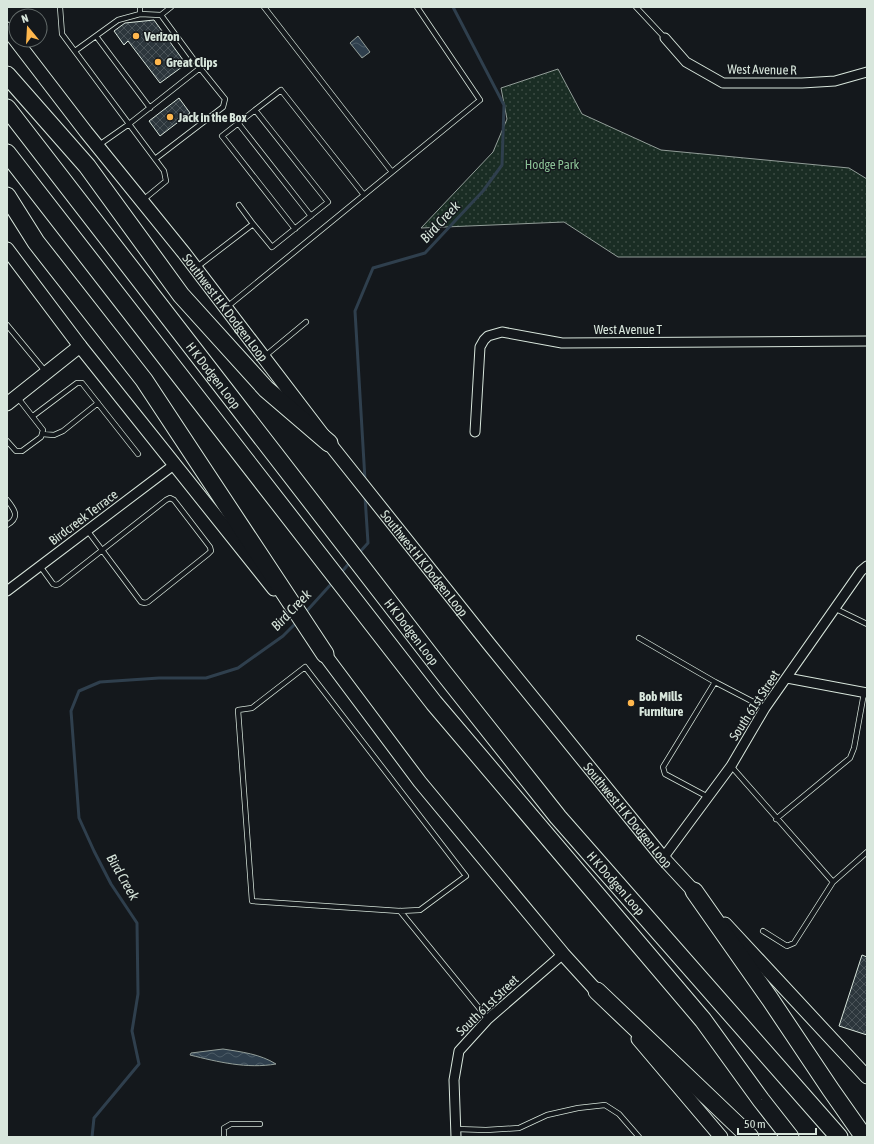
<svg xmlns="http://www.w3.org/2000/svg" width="874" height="1144" viewBox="0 0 874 1144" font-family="'Asap Condensed',sans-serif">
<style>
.park{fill:url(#park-dots);stroke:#939e99}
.water{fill:url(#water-waves);stroke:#939e99}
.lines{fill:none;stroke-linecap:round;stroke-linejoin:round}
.stream{stroke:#2f3f4d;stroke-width:3}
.building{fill:url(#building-cross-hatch);stroke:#d8e6dc}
.lane-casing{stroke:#d8e6dc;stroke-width:6}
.street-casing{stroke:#d8e6dc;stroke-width:11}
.secondary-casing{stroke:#d8e6dc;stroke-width:15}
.highway-casing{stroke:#d8e6dc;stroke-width:19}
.lane{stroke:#14181c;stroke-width:4.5}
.street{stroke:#14181c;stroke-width:9}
.secondary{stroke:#14181c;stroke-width:13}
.highway{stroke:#14181c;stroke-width:17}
.poi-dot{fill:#ffb74d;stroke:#14181c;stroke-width:1.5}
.labels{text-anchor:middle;stroke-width:3;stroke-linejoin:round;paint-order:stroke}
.poi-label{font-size:13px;font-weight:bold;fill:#d8e6dc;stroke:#14181c;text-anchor:start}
.street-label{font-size:13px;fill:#d8e6dc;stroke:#14181c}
.park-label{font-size:13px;fill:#8ac095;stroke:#14181c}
.water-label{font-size:14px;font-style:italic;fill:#d8e6dc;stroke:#14181c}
</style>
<defs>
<pattern id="park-dots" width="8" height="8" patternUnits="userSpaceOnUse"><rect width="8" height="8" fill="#1a2d24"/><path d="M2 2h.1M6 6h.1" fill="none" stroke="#3b4b43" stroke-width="1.8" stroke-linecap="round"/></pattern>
<pattern id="water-waves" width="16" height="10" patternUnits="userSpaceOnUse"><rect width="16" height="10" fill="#2f3f4d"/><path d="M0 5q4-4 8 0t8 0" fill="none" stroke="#4c5b66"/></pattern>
<pattern id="building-cross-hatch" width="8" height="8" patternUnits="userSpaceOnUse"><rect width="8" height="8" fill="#2c363c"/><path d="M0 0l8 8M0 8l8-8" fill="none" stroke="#4a5358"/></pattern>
</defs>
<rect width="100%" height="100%" fill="#14181c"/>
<path class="park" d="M 558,69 L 582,114 L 661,150 L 849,168 L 867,179 L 867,257 L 618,257 L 564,222 L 421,228 L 493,152 L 507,119 L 501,88 Z"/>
<path class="water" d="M 358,36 L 370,52 L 362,58 L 350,43 Z
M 223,1049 C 242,1052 260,1054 276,1064 C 247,1069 218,1062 190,1055 L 191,1053 Z"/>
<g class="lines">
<path class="stream" d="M 365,480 L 355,311 L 373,268 L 425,253 L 483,191 L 502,165 L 504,105 L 453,7
M 358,554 L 368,543 L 365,496
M 340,574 L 351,561
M 304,614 L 333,582
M 92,1137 L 94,1118 L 139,1064 L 132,1031 L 138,994 L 137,923 L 111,884 L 94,851 L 79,818 L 71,711 L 79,691 L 100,682 L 159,678 L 206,678 L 238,668 L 283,636 L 298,621"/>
</g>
<path class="building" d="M 154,20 L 186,64 L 160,83 L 128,41 L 124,45 L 114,31 L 125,23 Z
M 179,98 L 190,113 L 160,136 L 149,121 Z
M 862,955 L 867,957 L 867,1035 L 839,1026 Z"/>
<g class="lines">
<defs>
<path id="lane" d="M 60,7 L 62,34 L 164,171 L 166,181 L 143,200
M 171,7 L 161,15 L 200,68
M 264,7 L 392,172
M 636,7 L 665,38
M 140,14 L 161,15
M 96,36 L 150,108
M 75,51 L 118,20 L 140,14 L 140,7
M 255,110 L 222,136 L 295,229
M 238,123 L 311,216
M 99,145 L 129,124 L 200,68 L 225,99 L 223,107 L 155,159
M 253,224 L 272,247 L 328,202 L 255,110 L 281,90 L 364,195
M 197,267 L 253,224 L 239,205
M 227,307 L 480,100 L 417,7
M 7,325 L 45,371
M 265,356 L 306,322
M 33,416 L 77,383 L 82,383 L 138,454
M 42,434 L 54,435 L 63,431 L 98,403
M 7,441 L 16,451 L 22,451 L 41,437 L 43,430 L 18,398
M 7,500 C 14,509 21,517 7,525
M 40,566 L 53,584 L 56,585 L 59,584 L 166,500 L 170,498 L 174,500 L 210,547 L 211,551 L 208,554 L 148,602 L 145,603 L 141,602 L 87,530
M 836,609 L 867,624
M 639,638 L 715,682
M 305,667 L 466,876 L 420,910 L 400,911 L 252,901 L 238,710 L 252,708 Z
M 731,766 L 833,882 L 867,852
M 708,797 L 665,774 L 663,767 L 715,682 L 765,708
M 776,819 L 850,758 L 854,748 L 864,693
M 400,911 L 488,1019
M 763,931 L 787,946 L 794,943 L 833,882
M 456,1129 L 486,1130 L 519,1128 L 547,1115 L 578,1108 L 605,1105 L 619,1114 L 639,1137
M 224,1137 L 224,1128 L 231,1124 L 260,1124"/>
<path id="street" d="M 665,38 L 686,62 L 723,83 L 802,83 L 835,81 L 867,72
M 475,432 L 480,347 L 484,340 L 488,336 L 502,332 L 562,343 L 867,341
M 7,591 L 175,464
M 787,678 L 867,693
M 663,858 L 731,766 L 765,708 L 861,571 L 867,566
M 456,1137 L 454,1080 L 459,1051 L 488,1019 L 563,954"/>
<g id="secondary">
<path id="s1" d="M 7,29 L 86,132 L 184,253 L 329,443 L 489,644 L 663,858 L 700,898"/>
<path d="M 7,249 L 80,346 L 274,589"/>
<path d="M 7,404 L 80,346"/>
<path d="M 319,647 L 420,782 L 563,954 L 603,998"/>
<path d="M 725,924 L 867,1077"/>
<path d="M 638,1039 L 721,1137"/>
</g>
<g id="highway">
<path d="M 7,75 L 87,166 L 181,295 L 266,389 L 329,443"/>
<path id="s2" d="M 7,108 L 443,672 L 558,817 L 839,1137"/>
<path d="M 7,153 L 434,703 L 703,1020 L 761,1100 L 790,1137"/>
<path d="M 7,196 L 36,242 L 144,380 L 325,654"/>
<path d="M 694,891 L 770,999 L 831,1090 L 864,1137"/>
<path d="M 597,991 L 750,1137"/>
</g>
</defs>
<use href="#lane" class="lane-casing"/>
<use href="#street" class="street-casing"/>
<use href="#secondary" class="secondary-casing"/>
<use href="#highway" class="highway-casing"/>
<use href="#lane" class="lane"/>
<use href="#street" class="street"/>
<use href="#secondary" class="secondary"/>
<use href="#highway" class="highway"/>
</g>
<g class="poi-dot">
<circle cx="136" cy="36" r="4"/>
<circle cx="158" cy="62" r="4"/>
<circle cx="170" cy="117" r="4"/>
<circle cx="631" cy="703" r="4"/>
</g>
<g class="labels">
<g class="poi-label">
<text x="144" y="41">Verizon</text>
<text x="166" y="67">Great Clips</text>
<text x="178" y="122">Jack in the Box</text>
<text x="639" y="701">Bob Mills<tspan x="639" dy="15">Furniture</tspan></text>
</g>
<g class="street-label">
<text transform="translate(762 69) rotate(1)" y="5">West Avenue R</text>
<text dy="5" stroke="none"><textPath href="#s1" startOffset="354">Southwest H K Dodgen Loop</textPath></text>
<text x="628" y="334">West Avenue T</text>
<text dy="5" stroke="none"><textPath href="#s2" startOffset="338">H K Dodgen Loop</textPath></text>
<text transform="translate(83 517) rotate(-37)" y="5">Birdcreek Terrace</text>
<text dy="5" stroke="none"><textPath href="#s1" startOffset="678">Southwest H K Dodgen Loop</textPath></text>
<text dy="5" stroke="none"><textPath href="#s2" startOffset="662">H K Dodgen Loop</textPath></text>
<text transform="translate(754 705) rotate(-57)" y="5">South 61st Street</text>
<text dy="5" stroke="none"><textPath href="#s1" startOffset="1002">Southwest H K Dodgen Loop</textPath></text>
<text dy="5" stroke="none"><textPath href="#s2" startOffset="986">H K Dodgen Loop</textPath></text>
<text transform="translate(487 1005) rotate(-44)" y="5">South 61st Street</text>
</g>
<g class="park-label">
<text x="552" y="169">Hodge Park</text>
</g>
<g class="water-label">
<text transform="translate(440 222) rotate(-47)" y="5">Bird Creek</text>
<text transform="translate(291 610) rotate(-46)" y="5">Bird Creek</text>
<text transform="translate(123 877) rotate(60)" y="5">Bird Creek</text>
</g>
</g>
<rect width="874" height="1144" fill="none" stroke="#d8e6dc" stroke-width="16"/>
<g transform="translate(28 28) rotate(342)"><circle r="19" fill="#14181c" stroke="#626a69"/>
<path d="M0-3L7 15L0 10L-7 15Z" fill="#ffb74d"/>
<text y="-6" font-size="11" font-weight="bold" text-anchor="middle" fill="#d8e6dc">N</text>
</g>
<path d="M738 1128v6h78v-6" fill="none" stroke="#d8e6dc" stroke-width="2"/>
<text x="744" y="1128" font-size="12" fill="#d8e6dc" stroke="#14181c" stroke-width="3" paint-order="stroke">50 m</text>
</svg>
